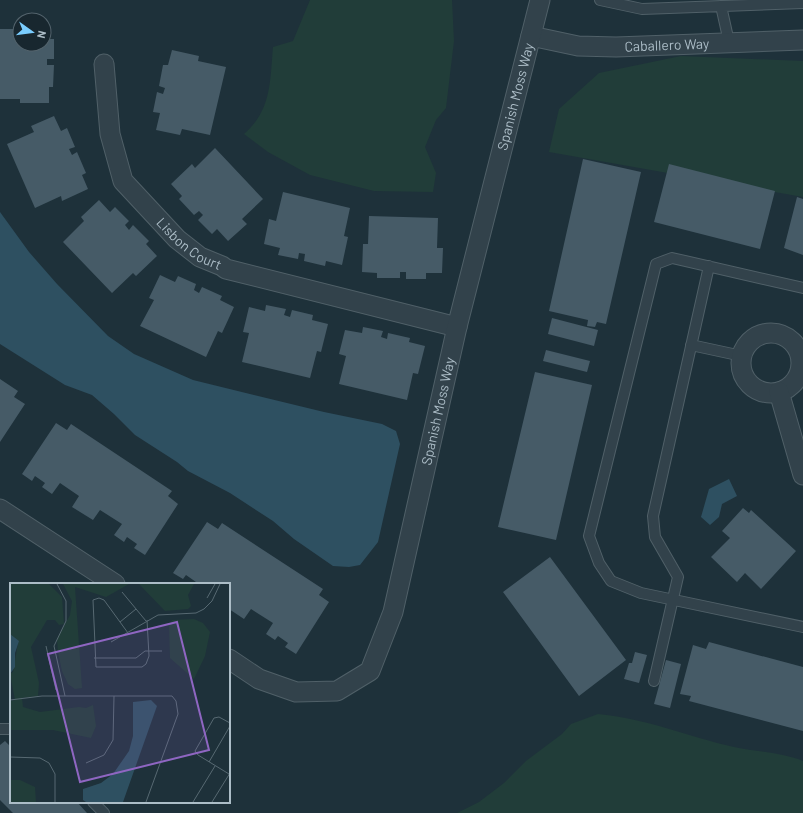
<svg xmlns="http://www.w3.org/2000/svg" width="803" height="813" viewBox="0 0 803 813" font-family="Barlow,sans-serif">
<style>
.green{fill:#213d39}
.water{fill:#2e5061}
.building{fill:#465b67}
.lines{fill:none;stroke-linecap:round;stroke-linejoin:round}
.lane-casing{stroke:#506068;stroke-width:12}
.street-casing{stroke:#506068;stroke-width:21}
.lane{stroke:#32424b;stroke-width:10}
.street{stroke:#32424b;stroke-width:19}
.labels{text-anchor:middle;stroke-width:3;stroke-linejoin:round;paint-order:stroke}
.street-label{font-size:14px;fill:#acbdc7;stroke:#18272f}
.inset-road{fill:none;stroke:#576972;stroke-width:1}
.view{fill:#8f66c2;fill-opacity:0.15;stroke:#8f66c2;stroke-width:2}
.inset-edge{fill:none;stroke:#acbdc7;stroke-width:2}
</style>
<rect width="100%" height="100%" fill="#1e313a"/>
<path class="green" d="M 310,0 L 452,0 L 454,41 L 446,108 L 436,120 L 425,147 L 436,173 L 433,192 L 374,191 L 310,175 L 268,152 L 244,134 C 272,110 270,80 273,47 L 293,41 Z
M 681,56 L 803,61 L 803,197 L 549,152 L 559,109 L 599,73 Z
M 598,714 C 645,718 689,737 734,747 C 757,752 781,752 803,761 L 803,813 L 457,813 L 479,802 L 504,783 L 526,761 L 562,734 L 571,724 Z"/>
<path class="water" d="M 0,212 L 29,252 L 57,284 L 108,336 L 134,354 L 193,380 L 324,412 L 382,424 L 396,431 L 400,444 L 378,542 L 360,565 L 349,567 L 333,566 L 294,539 L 273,521 L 230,493 L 188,471 L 177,462 L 135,435 L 114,414 L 92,395 L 65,385 L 0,344 Z
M 729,479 L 737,496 L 722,504 L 719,517 L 710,525 L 701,517 L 709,489 Z"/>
<path class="building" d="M 44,22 L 47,22 L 47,39 L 54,39 L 54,59 L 47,59 L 47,65 L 54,65 L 53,87 L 49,87 L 49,103 L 20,103 L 20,99 L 0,99 L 0,29 L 20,29 L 20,44 L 44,44 Z
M 172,50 L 199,56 L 198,61 L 226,67 L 210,135 L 182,129 L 180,135 L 156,130 L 160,113 L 153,112 L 157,92 L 163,94 L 165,88 L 159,86 L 163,65 L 168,65 Z
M 54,116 L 61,131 L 67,128 L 75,147 L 69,149 L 72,155 L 77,152 L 86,173 L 82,175 L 88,189 L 62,201 L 61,196 L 35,208 L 7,144 L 34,132 L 31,126 Z
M 215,148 L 263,199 L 242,219 L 247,224 L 228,241 L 217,229 L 212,234 L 198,220 L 203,215 L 199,211 L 194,215 L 179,199 L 182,196 L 171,184 L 192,164 L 195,168 Z
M 583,159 L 641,172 L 606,324 L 597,322 L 595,327 L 587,326 L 588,320 L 549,311 Z
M 669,164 L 775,191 L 760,249 L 654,222 Z
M 283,192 L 350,208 L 344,236 L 348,237 L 342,265 L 326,261 L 325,266 L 304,261 L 305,254 L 299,253 L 298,259 L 278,255 L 280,248 L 264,244 L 269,219 L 276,221 Z
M 797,197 L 803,199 L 803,255 L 784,248 Z
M 99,200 L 110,212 L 115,207 L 129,221 L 125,225 L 129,230 L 133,225 L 149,241 L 146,244 L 157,256 L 136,276 L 133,273 L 112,293 L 63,242 L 84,221 L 81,217 Z
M 369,216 L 438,218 L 437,248 L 443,248 L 442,273 L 426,273 L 426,279 L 406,279 L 406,272 L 400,272 L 400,278 L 377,278 L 377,273 L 362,272 L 363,244 L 368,244 Z
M 160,275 L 175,282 L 178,276 L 196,284 L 194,290 L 199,293 L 202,287 L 222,296 L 220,300 L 234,307 L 222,333 L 218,331 L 206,357 L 140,326 L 154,300 L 149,298 Z
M 266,305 L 286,309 L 284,315 L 290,317 L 292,310 L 313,315 L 312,320 L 328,324 L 321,352 L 317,351 L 310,378 L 242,362 L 249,333 L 243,332 L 249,307 L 265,311 Z
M 552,318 L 598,330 L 594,346 L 548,334 Z
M 363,327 L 383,331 L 381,337 L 387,339 L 388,333 L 410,338 L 409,342 L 425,346 L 418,374 L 413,373 L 407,400 L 339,384 L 346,356 L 339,354 L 345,330 L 362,333 Z
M 546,350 L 590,361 L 587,372 L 543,361 Z
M 535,372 L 592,385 L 556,540 L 498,527 Z
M 0,379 L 18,391 L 14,397 L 25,404 L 0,442 Z
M 56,423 L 67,430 L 71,424 L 172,491 L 168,496 L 178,504 L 145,555 L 134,548 L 137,544 L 127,537 L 124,542 L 114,535 L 122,524 L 100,510 L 93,520 L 72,507 L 79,496 L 60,483 L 52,494 L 42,487 L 45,483 L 35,476 L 32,481 L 22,474 Z
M 743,508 L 749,513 L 751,510 L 796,551 L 761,589 L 745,573 L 737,582 L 711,557 L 730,538 L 722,531 Z
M 207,522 L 218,529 L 222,523 L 323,589 L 319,595 L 329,602 L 296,654 L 285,647 L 288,643 L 278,636 L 275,640 L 266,634 L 273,623 L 251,609 L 244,619 L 229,609 L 229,584 L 214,584 L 211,582 L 209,584 L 194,584 L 196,582 L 186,575 L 183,579 L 173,573 Z
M 550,557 L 626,660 L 579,696 L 503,592 Z
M 709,642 L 803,667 L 803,731 L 689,701 L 691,696 L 680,694 L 693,645 L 706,649 Z
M 635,652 L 647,655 L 639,683 L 624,679 L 629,663 L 632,663 Z
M 666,660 L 681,664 L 670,708 L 654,704 Z
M 5,741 L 11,747 L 11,802 L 77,802 L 87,813 L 13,813 L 0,800 L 0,745 Z"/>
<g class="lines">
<defs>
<path id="lane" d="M 600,0 L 642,9 L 803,3
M 721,6 L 729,42
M 803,288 L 672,258 L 656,264 L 589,536 L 599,563 L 611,581 L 641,593 L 803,627
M 691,345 L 742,356
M 654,681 L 678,577 L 655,537 L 653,516 L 709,266
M 0,729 L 11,729
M 93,802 L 104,813"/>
<g id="street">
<path id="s1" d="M 531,36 L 578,46 L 616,47 L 803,40"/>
<path id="s2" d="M 104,64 L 110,134 L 123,181 L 177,239 L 200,257 L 222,266 L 226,269 L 457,327"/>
<circle cx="771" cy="363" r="30"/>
<path d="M 779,392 L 803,475"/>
<path d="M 0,509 L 115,584"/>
<path id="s3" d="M 229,659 L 259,679 L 296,692 L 337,691 L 370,671 L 393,612 L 457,327 L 540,0"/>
</g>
</defs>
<use href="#lane" class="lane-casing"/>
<use href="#street" class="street-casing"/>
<use href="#lane" class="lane"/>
<use href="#street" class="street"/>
</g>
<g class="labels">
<g class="street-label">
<text dy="5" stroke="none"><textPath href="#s1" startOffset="137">Caballero Way</textPath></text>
<text dy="5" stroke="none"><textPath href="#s3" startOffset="748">Spanish Moss Way</textPath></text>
<text dy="5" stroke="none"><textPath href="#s2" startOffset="211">Lisbon Court</textPath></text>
<text dy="5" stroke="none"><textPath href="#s3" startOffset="424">Spanish Moss Way</textPath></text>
</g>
</g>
<g transform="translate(10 583)">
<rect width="220" height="220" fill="#1e313a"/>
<path d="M 0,1 L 39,1 L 52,14 L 54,41 L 49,42 L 45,37 L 37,37 L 21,64 L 29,100 L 28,113 L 12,115 L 13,124 L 30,129 L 69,124 L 76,125 L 83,122 L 86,143 L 81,155 L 43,147 L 0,147 L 0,118 L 5,117 L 0,91 L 3,89 L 8,60 L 0,51 ZM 53,1 L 119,1 L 96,14 L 65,4 L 72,105 L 65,106 L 58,101 L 52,88 L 48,69 L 47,56 L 60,32 L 62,18 ZM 129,1 L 184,1 L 178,12 L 181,23 L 178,26 L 155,28 ZM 184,36 L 193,40 L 200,49 L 195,73 L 184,96 L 160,75 L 159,43 L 162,37 ZM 0,197 L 10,197 L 25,204 L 26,219 L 0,219 Z" fill="#213d39"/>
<path d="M 0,51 L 9,58 L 5,70 L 5,84 L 0,91 ZM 141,117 L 147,123 L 113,219 L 76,219 L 73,217 L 73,206 L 91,200 L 103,191 L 119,168 L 123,153 L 123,119 Z" fill="#2e5061"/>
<path class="inset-road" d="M 47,1 L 56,18 L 56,38 L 44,63 L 55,113M 112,9 L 136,38M 197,15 L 205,1M 110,39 L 126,26M 118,50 L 94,17 L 89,15 L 83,17 L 86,84 L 132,84 L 136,81 L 139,73 L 137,37M 101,59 L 148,32 L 186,30 L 194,26 L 202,18 L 210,1M 36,63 L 46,107M 84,75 L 126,75 L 135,68 L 152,68M 0,117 L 32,113 L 162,113 L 166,118 L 168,131 L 136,219M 0,174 L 30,175 L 39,180 L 45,191 L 45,219M 199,179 L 220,143M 76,180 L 94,172 L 103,157 L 104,113M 219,191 L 188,172 L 185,168 L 204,135 L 209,134 L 220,140M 183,219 L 205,183M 202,219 L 220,190"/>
<path class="view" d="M 167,39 L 199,167 L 70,199 L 38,71 Z"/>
<rect width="220" height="220" class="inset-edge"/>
</g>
<g transform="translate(32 32) rotate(104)"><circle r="19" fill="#18272f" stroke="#53636c"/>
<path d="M0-3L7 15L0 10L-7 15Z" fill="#7acdff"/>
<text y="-6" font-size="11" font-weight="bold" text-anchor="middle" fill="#acbdc7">N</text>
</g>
</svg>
